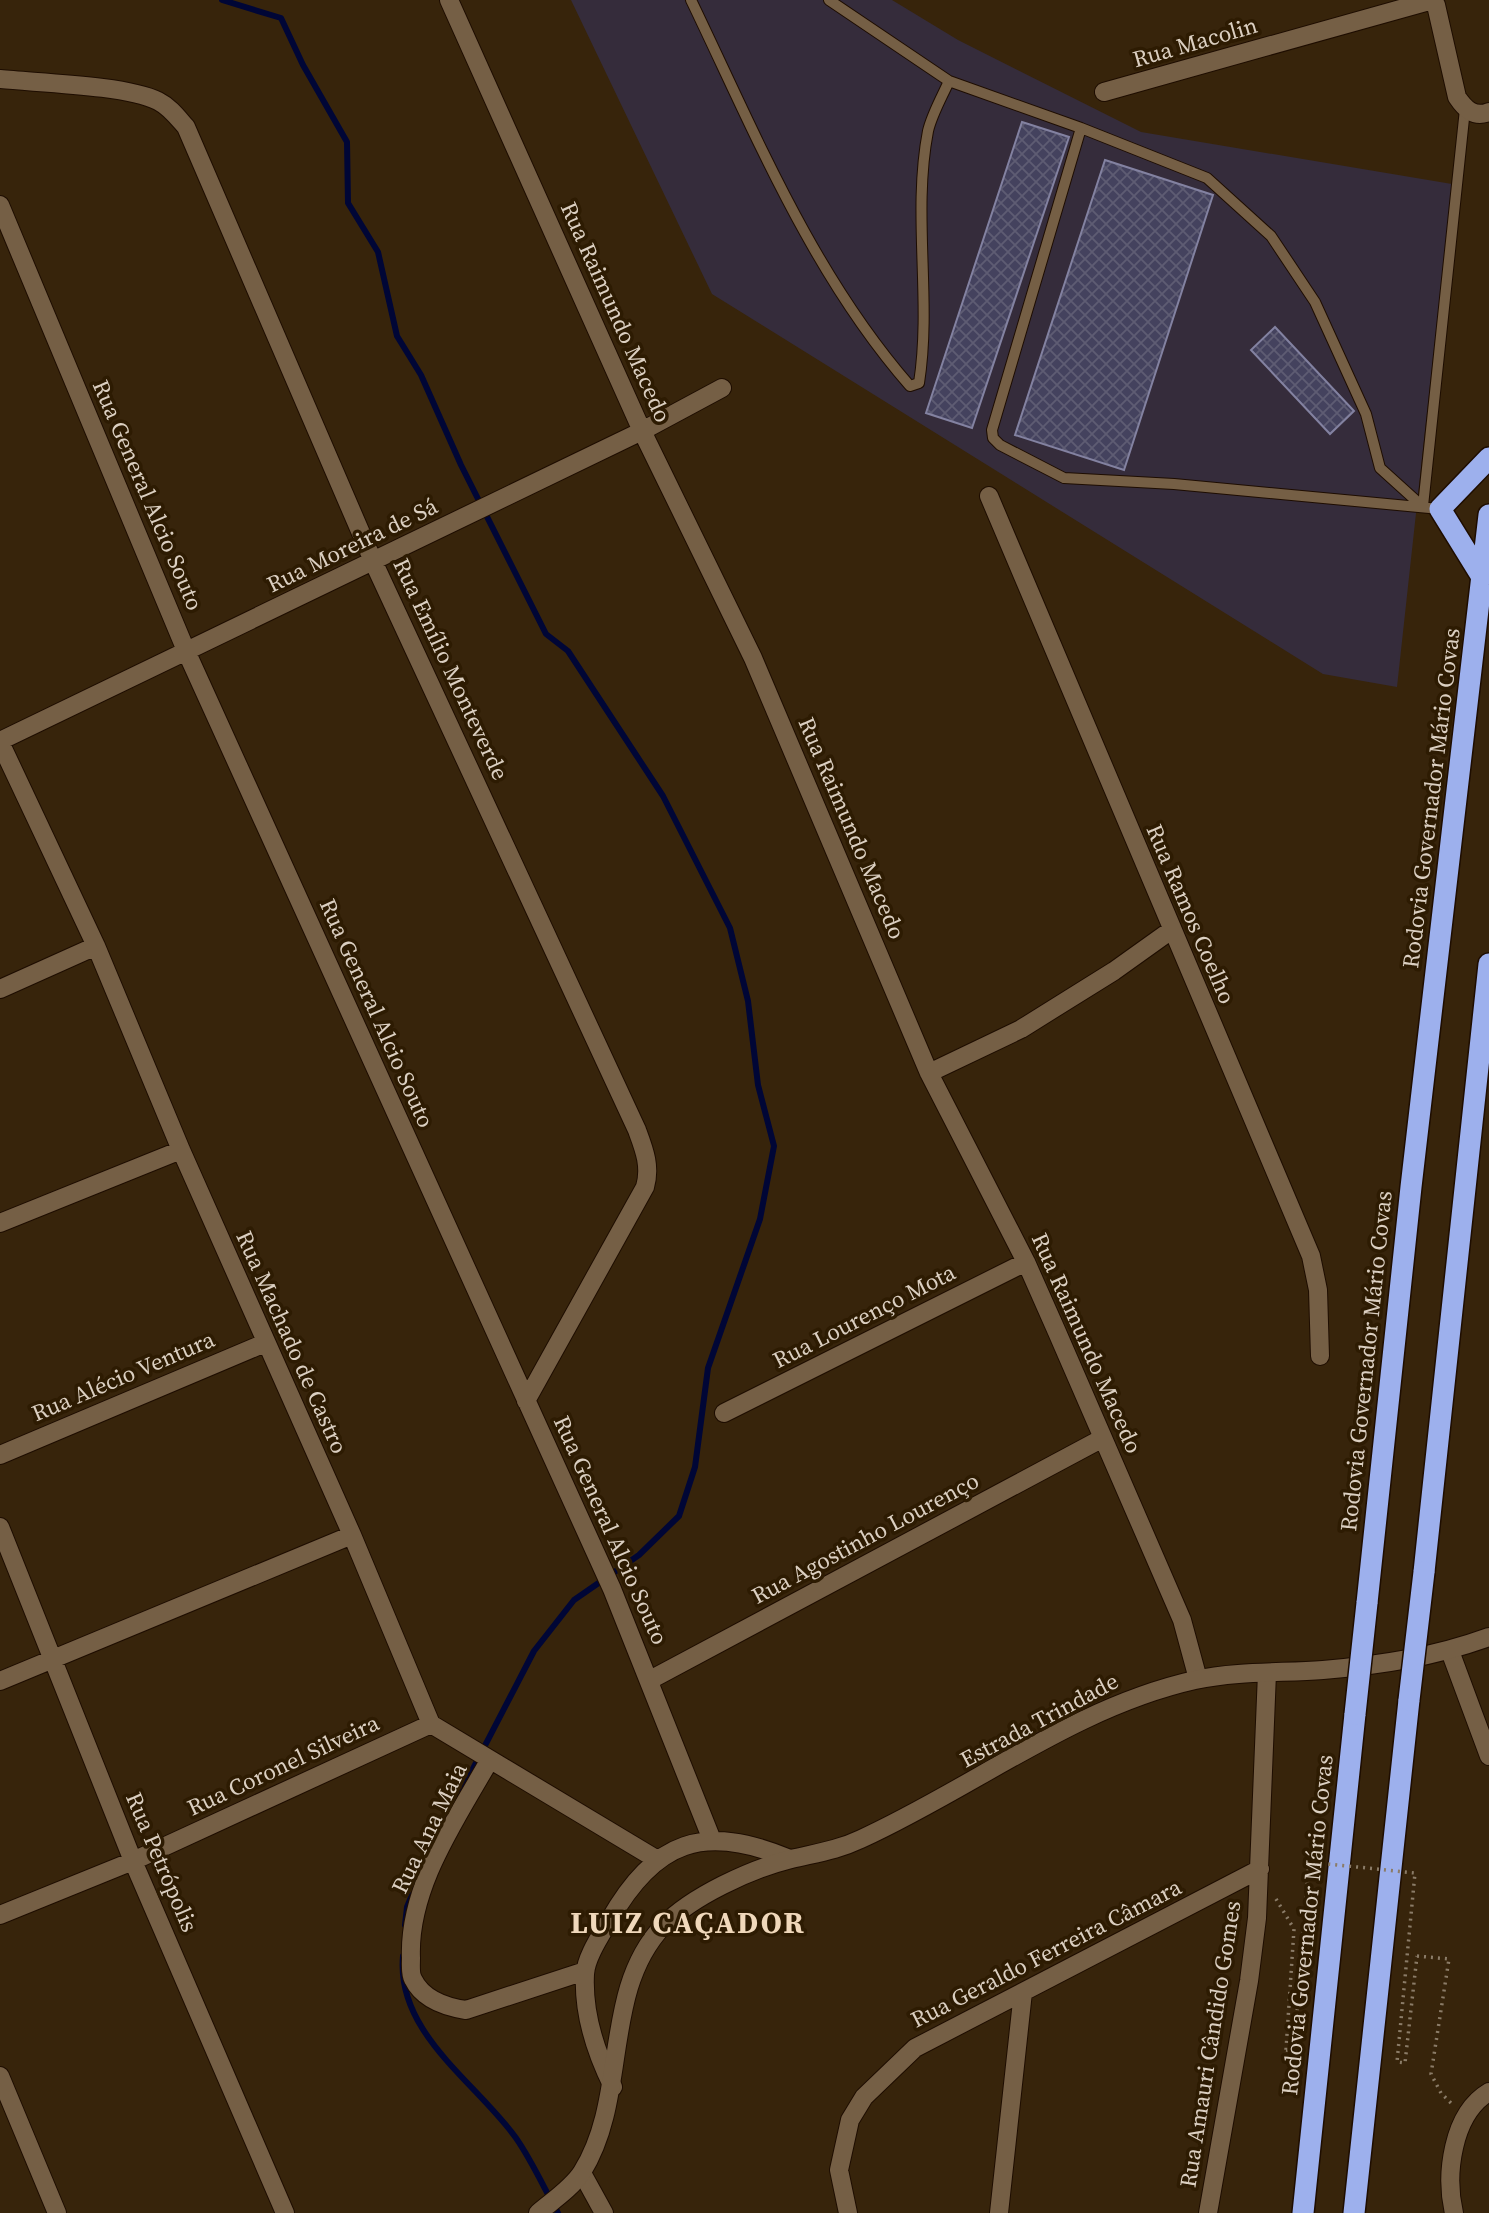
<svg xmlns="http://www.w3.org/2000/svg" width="1489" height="2213" viewBox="0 0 1489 2213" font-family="'Source Serif 4',serif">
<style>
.commercial{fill:#352c3b}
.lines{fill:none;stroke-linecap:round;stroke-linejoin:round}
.stream{stroke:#000636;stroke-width:6}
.building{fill:url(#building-cross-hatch);stroke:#8382a1;stroke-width:2}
.lane-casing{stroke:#1e0d00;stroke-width:12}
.street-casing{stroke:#1e0d00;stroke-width:20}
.secondary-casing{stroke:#1e0d00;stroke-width:20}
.highway-casing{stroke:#1e0d00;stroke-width:24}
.path{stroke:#8b7c68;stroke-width:3.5;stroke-dasharray:2 5;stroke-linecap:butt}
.lane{stroke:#755f45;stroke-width:10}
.street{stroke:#755f45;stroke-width:18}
.secondary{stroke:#755f45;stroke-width:18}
.highway{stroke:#9db0ed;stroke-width:21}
.highway-bridge-casing{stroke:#1e0d00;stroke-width:24;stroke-linecap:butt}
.path-bridge{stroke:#8b7c68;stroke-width:3.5;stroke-dasharray:2 5;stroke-linecap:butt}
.highway-bridge{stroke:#9db0ed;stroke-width:21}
.labels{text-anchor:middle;stroke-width:7;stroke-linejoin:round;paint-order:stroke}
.street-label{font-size:23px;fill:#dbcfc1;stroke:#2d1b02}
.district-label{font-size:30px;font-weight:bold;letter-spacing:2px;fill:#f0d8bb;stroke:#2d1b02}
</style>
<defs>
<pattern id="building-cross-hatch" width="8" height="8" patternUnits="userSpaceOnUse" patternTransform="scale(1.75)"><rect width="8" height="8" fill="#44425e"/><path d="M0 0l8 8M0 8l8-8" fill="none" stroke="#5e5c73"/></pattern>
</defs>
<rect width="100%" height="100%" fill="#37240b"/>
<path class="commercial" d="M 571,0 L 892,0 L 958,40 L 1141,132 L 1452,184 L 1397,687 L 1323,674 L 712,294 Z"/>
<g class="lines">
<path class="stream" d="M 222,0 L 281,18 L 303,65 L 347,142 L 348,203 L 378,252 L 397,336 L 421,375 L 461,465 L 546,634 L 568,651 L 663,796 L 730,928 L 748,1001 L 758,1085 L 774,1146 L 760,1219 L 708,1368 L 695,1467 L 679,1516 L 639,1555 L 574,1600 L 534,1651 L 449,1815
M 405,1925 L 407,1907 L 412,1895
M 403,1956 C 396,2033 476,2082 516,2138 C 532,2161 544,2188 558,2213"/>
</g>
<path class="building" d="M 1022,122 L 1069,137 L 972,428 L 926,413 Z
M 1105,160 L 1213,195 L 1124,470 L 1015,435 Z
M 1275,327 L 1354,411 L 1330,434 L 1251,350 Z"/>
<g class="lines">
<defs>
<path id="lane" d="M 691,0 C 755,133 812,274 910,386 L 919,383 C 932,300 912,214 928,131 C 932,114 942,97 949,81
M 829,0 L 949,81 L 1081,128 L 992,430 L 993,438 L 1000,445 L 1064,478 L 1174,484 L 1440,509
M 1081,128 L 1207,178 L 1271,236 L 1315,302 L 1366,414 L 1380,468 L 1422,506
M 1423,506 L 1465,109"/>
<path id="street" d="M 449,0 L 642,431 L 753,658 L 929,1073 L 1026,1262 L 1057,1332 L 1182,1620 L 1198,1679
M 0,79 C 39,83 126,85 158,101 C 170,107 178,118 186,127 L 373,561 L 637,1130 C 644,1149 651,1166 645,1187 L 526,1401
M 1104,92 L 1429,1 L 1436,5 L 1457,97 C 1465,109 1474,118 1489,112
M 0,205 L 187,653 L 612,1589 L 712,1840
M 989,496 L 1311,1256 L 1318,1290 L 1320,1356
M 0,741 L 642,431 L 722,388
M 0,742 L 96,946 L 181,1150 L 352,1535 L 431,1724 L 656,1859
M 0,989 L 96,946
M 929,1073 L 1021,1029 L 1114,971 L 1170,931
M 0,1223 L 181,1150
M 724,1413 L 1026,1262
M 0,1455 L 265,1343
M 0,1527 L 133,1861 L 285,2213
M 1450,1651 L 1489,1756
M 650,1680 L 1103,1438
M 0,1681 L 352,1535
M 489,1761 C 456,1820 408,1887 411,1958 C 411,1964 410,1974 413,1979 C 423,2000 446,2007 466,2010 L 585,1971
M 0,1915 L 133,1861 L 431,1724
M 0,2076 L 57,2213
M 613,2087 C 596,2053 583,2012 585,1974 C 586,1957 601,1935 609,1921 C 655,1840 704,1823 790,1859
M 582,2173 L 604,2213
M 848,2213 L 839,2170 L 850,2120 L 864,2097 L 915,2048 L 1260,1869
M 999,2213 L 1023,1992
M 1208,2213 L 1249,1981 L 1257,1918 L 1267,1673
M 1454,2213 C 1445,2175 1452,2114 1489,2092"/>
<path id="secondary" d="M 538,2213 C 552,2201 572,2188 582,2172 C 629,2097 601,1992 663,1926 C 692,1896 751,1869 791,1859 C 816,1853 838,1850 861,1839 C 973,1788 1074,1707 1195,1680 C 1236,1671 1281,1673 1323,1670 C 1381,1665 1434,1657 1489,1637"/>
<path id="highway" d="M 1482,577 L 1440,509 L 1489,458
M 1424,1572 L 1489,964
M 1367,1603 L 1411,1187 L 1489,515
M 1303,2213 L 1355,1714
M 1354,2213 L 1409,1700"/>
</defs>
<use href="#lane" class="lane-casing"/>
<use href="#street" class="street-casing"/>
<use href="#secondary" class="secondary-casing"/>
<use href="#highway" class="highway-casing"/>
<path class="path" d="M 1276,1899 L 1294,1929 L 1286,2050
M 1417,1956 L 1449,1959 L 1431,2074 L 1441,2093 L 1452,2104"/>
<use href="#lane" class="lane"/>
<use href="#street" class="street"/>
<use href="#secondary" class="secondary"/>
<use href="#highway" class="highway"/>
<defs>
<path id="highway-bridge" d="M 1409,1700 L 1424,1572
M 1355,1714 L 1367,1603"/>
</defs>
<use href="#highway-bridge" class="highway-bridge-casing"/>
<path class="path-bridge" d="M 1286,2050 L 1294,2051 L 1309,1862 L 1415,1873 L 1397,2062 L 1405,2063 L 1417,1956"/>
<use href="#highway-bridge" class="highway-bridge"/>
</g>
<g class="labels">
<g class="street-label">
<text transform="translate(1195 42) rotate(-16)" y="8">Rua Macolin</text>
<text transform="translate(616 312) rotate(66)" y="8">Rua Raimundo Macedo</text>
<text transform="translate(148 495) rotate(67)" y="8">Rua General Alcio Souto</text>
<text transform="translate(352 545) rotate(-26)" y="8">Rua Moreira de Sá</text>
<text transform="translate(451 669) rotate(65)" y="8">Rua Emílio Monteverde</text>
<text transform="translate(1431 798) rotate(-83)" y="8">Rodovia Governador Mário Covas</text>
<text transform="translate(852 828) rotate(67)" y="8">Rua Raimundo Macedo</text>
<text transform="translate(1191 914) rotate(67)" y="8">Rua Ramos Coelho</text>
<text transform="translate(377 1013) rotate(66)" y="8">Rua General Alcio Souto</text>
<text transform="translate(864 1316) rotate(-27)" y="8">Rua Lourenço Mota</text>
<text transform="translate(292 1342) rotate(66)" y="8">Rua Machado de Castro</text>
<text transform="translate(1087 1343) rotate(66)" y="8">Rua Raimundo Macedo</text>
<text transform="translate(1366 1361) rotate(-84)" y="8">Rodovia Governador Mário Covas</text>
<text transform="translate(123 1376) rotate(-23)" y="8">Rua Alécio Ventura</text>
<text transform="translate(611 1530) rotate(66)" y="8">Rua General Alcio Souto</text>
<text transform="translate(865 1538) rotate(-28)" y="8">Rua Agostinho Lourenço</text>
<text transform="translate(1039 1720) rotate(-28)" y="8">Estrada Trindade</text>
<text transform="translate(283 1765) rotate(-25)" y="8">Rua Coronel Silveira</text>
<text transform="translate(429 1828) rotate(-64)" y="8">Rua Ana Maia</text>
<text transform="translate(162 1862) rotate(67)" y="8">Rua Petrópolis</text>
<text transform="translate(1307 1925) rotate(-84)" y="8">Rodovia Governador Mário Covas</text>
<text transform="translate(1046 1953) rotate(-27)" y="8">Rua Geraldo Ferreira Câmara</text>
<text transform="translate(1210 2044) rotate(-81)" y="8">Rua Amauri Cândido Gomes</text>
</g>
<g class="district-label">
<text x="688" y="1933">LUIZ CAÇADOR</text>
</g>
</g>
</svg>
